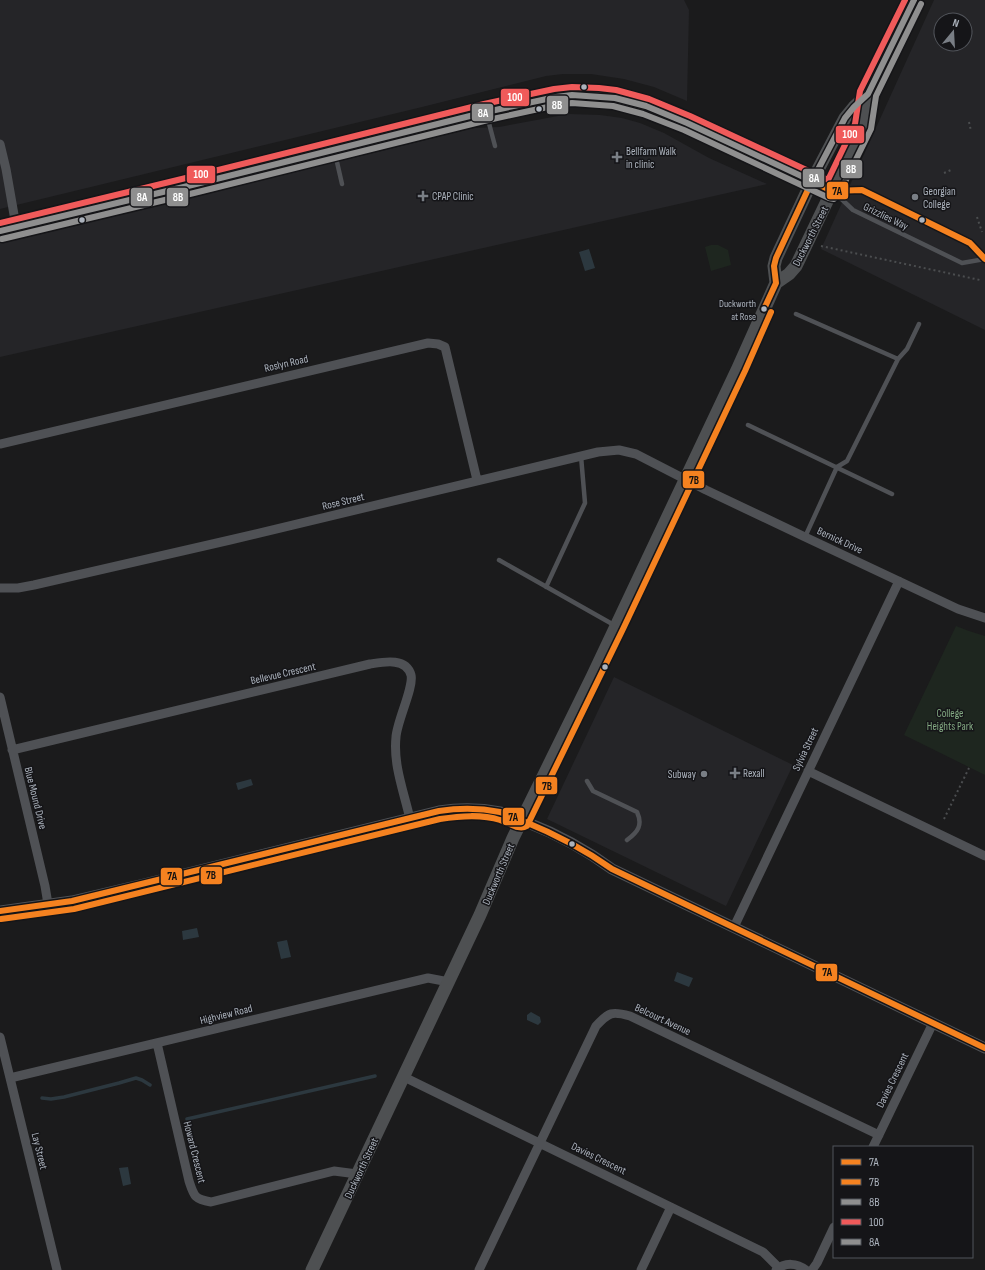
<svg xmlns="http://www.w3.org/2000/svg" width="985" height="1270" viewBox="0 0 985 1270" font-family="'Sofia Sans Condensed',sans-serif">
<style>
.built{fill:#252528;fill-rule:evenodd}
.green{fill:#1e261f}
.water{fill:#2c383f}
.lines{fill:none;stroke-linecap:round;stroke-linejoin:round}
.stream{stroke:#2c383f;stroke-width:3.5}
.path{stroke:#4b4d4f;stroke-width:2;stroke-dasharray:2 3;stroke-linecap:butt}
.service{stroke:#4f5155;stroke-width:4.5}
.minor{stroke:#4f5155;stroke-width:9}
.tertiary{stroke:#4f5155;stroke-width:11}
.secondary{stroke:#4e5052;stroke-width:13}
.bus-1-casing{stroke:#151518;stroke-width:9}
.bus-2-casing{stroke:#151518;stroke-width:9}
.bus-3-casing{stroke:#151518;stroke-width:9}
.bus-4-casing{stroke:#151518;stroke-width:9}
.bus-5-casing{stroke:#151518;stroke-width:9}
.bus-1{stroke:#f58220;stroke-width:6}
.bus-2{stroke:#f58220;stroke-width:6}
.bus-3{stroke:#8f8f8f;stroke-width:6}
.bus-4{stroke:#f05a5a;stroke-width:6}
.bus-5{stroke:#8f8f8f;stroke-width:6}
.bus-dot{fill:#acb3bd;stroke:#151518;stroke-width:1.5}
.poi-dot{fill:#797e85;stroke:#151518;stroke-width:1.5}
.labels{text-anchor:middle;stroke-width:3;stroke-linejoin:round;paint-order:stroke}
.bus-label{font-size:10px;fill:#acb3bd;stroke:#151518;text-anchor:end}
.poi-label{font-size:11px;fill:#acb3bd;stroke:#151518;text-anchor:start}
.street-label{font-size:11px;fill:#acb3bd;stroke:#151518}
.park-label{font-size:11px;fill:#83a982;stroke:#151518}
.line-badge{stroke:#151518;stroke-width:1.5}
.badge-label{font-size:11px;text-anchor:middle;font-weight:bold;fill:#fff}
.pale-badge-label{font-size:11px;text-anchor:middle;font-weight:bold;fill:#111}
</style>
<rect width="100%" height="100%" fill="#1b1b1c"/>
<path class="built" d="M 0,0 L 684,0 L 689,10 L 687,101 L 654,87 L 624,79 L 591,74 L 563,74 L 546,76 L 422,107 L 0,209 Z
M 934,0 L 985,0 L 985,330 L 821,249 ZM 941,20 L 965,20 L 965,44 L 941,44 Z
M 569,114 L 600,115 L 622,118 L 640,123 L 664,133 L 709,158 L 767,184 L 0,357 L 0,243 L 28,235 L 128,212 L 144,206 L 353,158 L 475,128 L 499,127 Z
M 614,677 L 793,765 L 726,906 L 547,819 Z"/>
<path class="green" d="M 711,245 L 718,245 L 728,250 L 731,265 L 711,271 L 705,247 Z
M 956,626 L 969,631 L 985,636 L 985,775 L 904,735 Z"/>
<path class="water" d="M 589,249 L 595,268 L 585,271 L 579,252 Z
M 251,779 L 253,785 L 238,790 L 236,783 Z
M 197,928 L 199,937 L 183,940 L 182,931 Z
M 287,940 L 291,957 L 281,959 L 277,942 Z
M 677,972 L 693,978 L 689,987 L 674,981 Z
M 531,1012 L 540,1017 L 541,1022 L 538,1025 L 527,1020 L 527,1015 Z
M 128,1167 L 131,1184 L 123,1186 L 119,1168 Z"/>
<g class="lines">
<path class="stream" d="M 42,1098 L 51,1099 L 64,1097 L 119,1083 L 136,1078 L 142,1080 L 150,1085
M 187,1119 L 375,1076"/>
<path class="path" d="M 969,122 L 971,131
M 944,173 L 951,170
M 977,217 L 982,232
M 821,246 L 980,280
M 944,819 L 969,768"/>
<path class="service" d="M 486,112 L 495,146
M 334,149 L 342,184
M 834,191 L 862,190 L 970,243 L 985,259
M 834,192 L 853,210 L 962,263 L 985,259
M 796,314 L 898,359
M 748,425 L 892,494
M 805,537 L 837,467 L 847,461 L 898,359 L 907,349 L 919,324
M 499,560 L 614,625
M 546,587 L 585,503 L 581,456
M 587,781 L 593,791 L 637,812 C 643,825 638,832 627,840"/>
<path class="minor" d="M 0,144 L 6,169 L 16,226
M 0,444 L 428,343 L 438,344 L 445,347 L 477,480
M 0,588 L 18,588 L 34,585 L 230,540 L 598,452 L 619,450 L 636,454 L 706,490 L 805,537 L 958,609 L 985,618
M 0,697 L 45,886 L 48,904
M 12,750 L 370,664 C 383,662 406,657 411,675 C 414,687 397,721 396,737 C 393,765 404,792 410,819
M 808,771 L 985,856
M 734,927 L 899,581
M 0,1037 L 57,1270
M 157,1043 L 189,1181 C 194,1196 194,1199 211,1202 L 334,1171 L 357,1174
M 404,1077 L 763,1252 L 779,1268
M 10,1078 L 428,978 L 449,982
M 873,1147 L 933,1023
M 479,1270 L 596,1026 C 609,1012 612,1011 630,1016 L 879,1135
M 641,1270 L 671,1207
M 776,1270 C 785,1262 797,1263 806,1270
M 812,1270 L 817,1263 L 834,1227"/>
<path class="tertiary" d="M 0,231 L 192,185 L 334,149 L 486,112 L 556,97 L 572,95 L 599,96 L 615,98 L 646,106 L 687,123 L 832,191
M 0,911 L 72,901 L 144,884 L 439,811 C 459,808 480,808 500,812 C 509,814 518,819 526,822 C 557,834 585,849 612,869 L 985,1048"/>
<path class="secondary" d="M 776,283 L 789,274 L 796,266 L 863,126 L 868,94 L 914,0
M 312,1270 L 480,915 L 513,838 L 592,677 L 738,368 L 776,283 L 774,266 L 776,258 L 812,181 L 845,118 L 854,107 L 868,94"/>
<defs>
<path id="bus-1" d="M 764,309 L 776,283 L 774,266 L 776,258 L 812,181 L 832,191 L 862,190 L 970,243 L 985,259
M 0,911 L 72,901 L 439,811 C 459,808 480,808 500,812 C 508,814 516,818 523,821 C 555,834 584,849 612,869 L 985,1048"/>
<path id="bus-2" d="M 1,919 L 74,909 L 440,819 C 460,816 481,814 500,820 C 509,822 518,831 527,826 L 623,629 L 745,371 L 771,312"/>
<path id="bus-3" d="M 2,239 L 194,193 L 488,120 L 557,105 L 572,103 L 613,106 L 643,114 L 684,130 L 829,198 L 834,199 L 839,194 L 871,129 L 876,96 L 921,4"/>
<path id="bus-4" d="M 0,223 L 190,177 L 484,104 L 554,89 L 572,87 L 599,88 L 616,90 L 649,99 L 690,116 L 828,180 L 855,124 L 860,91 L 905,0"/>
<path id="bus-5" d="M 0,231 L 192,185 L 486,112 L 556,97 L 572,95 L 615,98 L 646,106 L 687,123 L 812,181 L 845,118 L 854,107 L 868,94 L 914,0"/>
</defs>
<use href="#bus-1" class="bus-1-casing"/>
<use href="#bus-2" class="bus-2-casing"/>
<use href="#bus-3" class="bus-3-casing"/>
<use href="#bus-4" class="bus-4-casing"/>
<use href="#bus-5" class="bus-5-casing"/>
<use href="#bus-1" class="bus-1"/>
<use href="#bus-2" class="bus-2"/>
<use href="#bus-3" class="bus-3"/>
<use href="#bus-4" class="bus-4"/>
<use href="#bus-5" class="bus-5"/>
</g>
<g class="bus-dot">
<circle cx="584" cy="87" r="3.5"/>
<circle cx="539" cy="109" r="3.5"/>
<circle cx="82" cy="220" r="3.5"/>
<circle cx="922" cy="220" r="3.5"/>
<circle cx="764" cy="309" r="3.5"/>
<circle cx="605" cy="667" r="3.5"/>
<circle cx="572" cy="844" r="3.5"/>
</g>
<g class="poi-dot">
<path d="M615 151h4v4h4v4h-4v4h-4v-4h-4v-4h4z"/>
<path d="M421 190h4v4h4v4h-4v4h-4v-4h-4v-4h4z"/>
<circle cx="915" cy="197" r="4"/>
<path d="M733 767h4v4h4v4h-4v4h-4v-4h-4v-4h4z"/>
<circle cx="704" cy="774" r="4"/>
</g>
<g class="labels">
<g class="bus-label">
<text x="756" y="307">Duckworth<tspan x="756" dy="13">at Rose</tspan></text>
</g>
<g class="poi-label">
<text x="626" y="155">Bellfarm Walk<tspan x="626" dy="13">in clinic</tspan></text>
<text x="923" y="195">Georgian<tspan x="923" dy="13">College</tspan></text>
<text x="432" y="200">CPAP Clinic</text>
<text x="743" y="777">Rexall</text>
<text x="696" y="778" text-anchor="end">Subway</text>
</g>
<g class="street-label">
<text transform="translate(886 216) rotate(26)" y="4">Grizzlies Way</text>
<text transform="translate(810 236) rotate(-63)" y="4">Duckworth Street</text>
<text transform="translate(286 363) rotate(-13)" y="4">Roslyn Road</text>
<text transform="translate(343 501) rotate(-14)" y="4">Rose Street</text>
<text transform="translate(840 540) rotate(25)" y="4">Bernick Drive</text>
<text transform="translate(283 673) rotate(-13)" y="4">Bellevue Crescent</text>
<text transform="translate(805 749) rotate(-65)" y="4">Sylvia Street</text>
<text transform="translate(36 798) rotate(76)" y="4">Blue Mound Drive</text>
<text transform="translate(498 874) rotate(-67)" y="4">Duckworth Street</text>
<text transform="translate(226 1014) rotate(-14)" y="4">Highview Road</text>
<text transform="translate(663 1019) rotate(25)" y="4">Belcourt Avenue</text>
<text transform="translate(892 1080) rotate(-64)" y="4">Davies Crescent</text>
<text transform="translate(40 1151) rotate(76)" y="4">Lay Street</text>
<text transform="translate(195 1152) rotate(76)" y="4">Howard Crescent</text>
<text transform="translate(599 1158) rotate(26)" y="4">Davies Crescent</text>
<text transform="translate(361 1168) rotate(-65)" y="4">Duckworth Street</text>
</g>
<g class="park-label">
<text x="950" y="717">College<tspan x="950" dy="13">Heights Park</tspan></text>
</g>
</g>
<g class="line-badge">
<rect x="500" y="88" width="30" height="19" rx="4" fill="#f05a5a"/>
<rect x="546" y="95" width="23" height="20" rx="4" fill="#8f8f8f"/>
<rect x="471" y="103" width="23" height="19" rx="4" fill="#8f8f8f"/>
<rect x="835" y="125" width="30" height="19" rx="4" fill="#f05a5a"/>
<rect x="840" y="159" width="23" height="20" rx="4" fill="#8f8f8f"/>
<rect x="186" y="165" width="30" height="19" rx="4" fill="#f05a5a"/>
<rect x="802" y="168" width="23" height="20" rx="4" fill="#8f8f8f"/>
<rect x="826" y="181" width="23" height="19" rx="4" fill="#f58220"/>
<rect x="166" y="187" width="23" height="20" rx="4" fill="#8f8f8f"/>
<rect x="130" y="187" width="23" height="20" rx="4" fill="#8f8f8f"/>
<rect x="682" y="470" width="23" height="19" rx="4" fill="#f58220"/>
<rect x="535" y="776" width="23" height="19" rx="4" fill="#f58220"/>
<rect x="502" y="807" width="23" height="19" rx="4" fill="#f58220"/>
<rect x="200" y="866" width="23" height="19" rx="4" fill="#f58220"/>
<rect x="160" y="867" width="23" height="19" rx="4" fill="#f58220"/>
<rect x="815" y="963" width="23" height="19" rx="4" fill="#f58220"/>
</g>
<g class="badge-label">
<text x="515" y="101">100</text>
<text x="557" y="109">8B</text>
<text x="483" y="117">8A</text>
<text x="850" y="138">100</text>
<text x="851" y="173">8B</text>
<text x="201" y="178">100</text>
<text x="814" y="182">8A</text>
<text x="178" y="201">8B</text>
<text x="142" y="201">8A</text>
</g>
<g class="pale-badge-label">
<text x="837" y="195">7A</text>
<text x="694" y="484">7B</text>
<text x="547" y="790">7B</text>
<text x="513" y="821">7A</text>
<text x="211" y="879">7B</text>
<text x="172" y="880">7A</text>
<text x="827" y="976">7A</text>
</g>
<rect x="833" y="1146" width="140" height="112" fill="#151518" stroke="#51545a"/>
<rect x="841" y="1159" width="20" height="6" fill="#f58220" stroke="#51545a"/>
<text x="869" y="1166" font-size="12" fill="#acb3bd">7A</text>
<rect x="841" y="1179" width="20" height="6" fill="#f58220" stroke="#51545a"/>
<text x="869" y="1186" font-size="12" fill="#acb3bd">7B</text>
<rect x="841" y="1199" width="20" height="6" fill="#8f8f8f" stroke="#51545a"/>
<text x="869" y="1206" font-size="12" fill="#acb3bd">8B</text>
<rect x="841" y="1219" width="20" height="6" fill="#f05a5a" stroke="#51545a"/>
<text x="869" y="1226" font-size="12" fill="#acb3bd">100</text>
<rect x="841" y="1239" width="20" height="6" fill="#8f8f8f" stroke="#51545a"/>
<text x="869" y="1246" font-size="12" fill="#acb3bd">8A</text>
<g transform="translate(953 32) rotate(18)"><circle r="19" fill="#151518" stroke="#51545a"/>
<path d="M0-3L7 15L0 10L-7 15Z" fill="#797e85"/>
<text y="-6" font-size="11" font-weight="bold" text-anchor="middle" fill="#acb3bd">N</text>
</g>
</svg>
